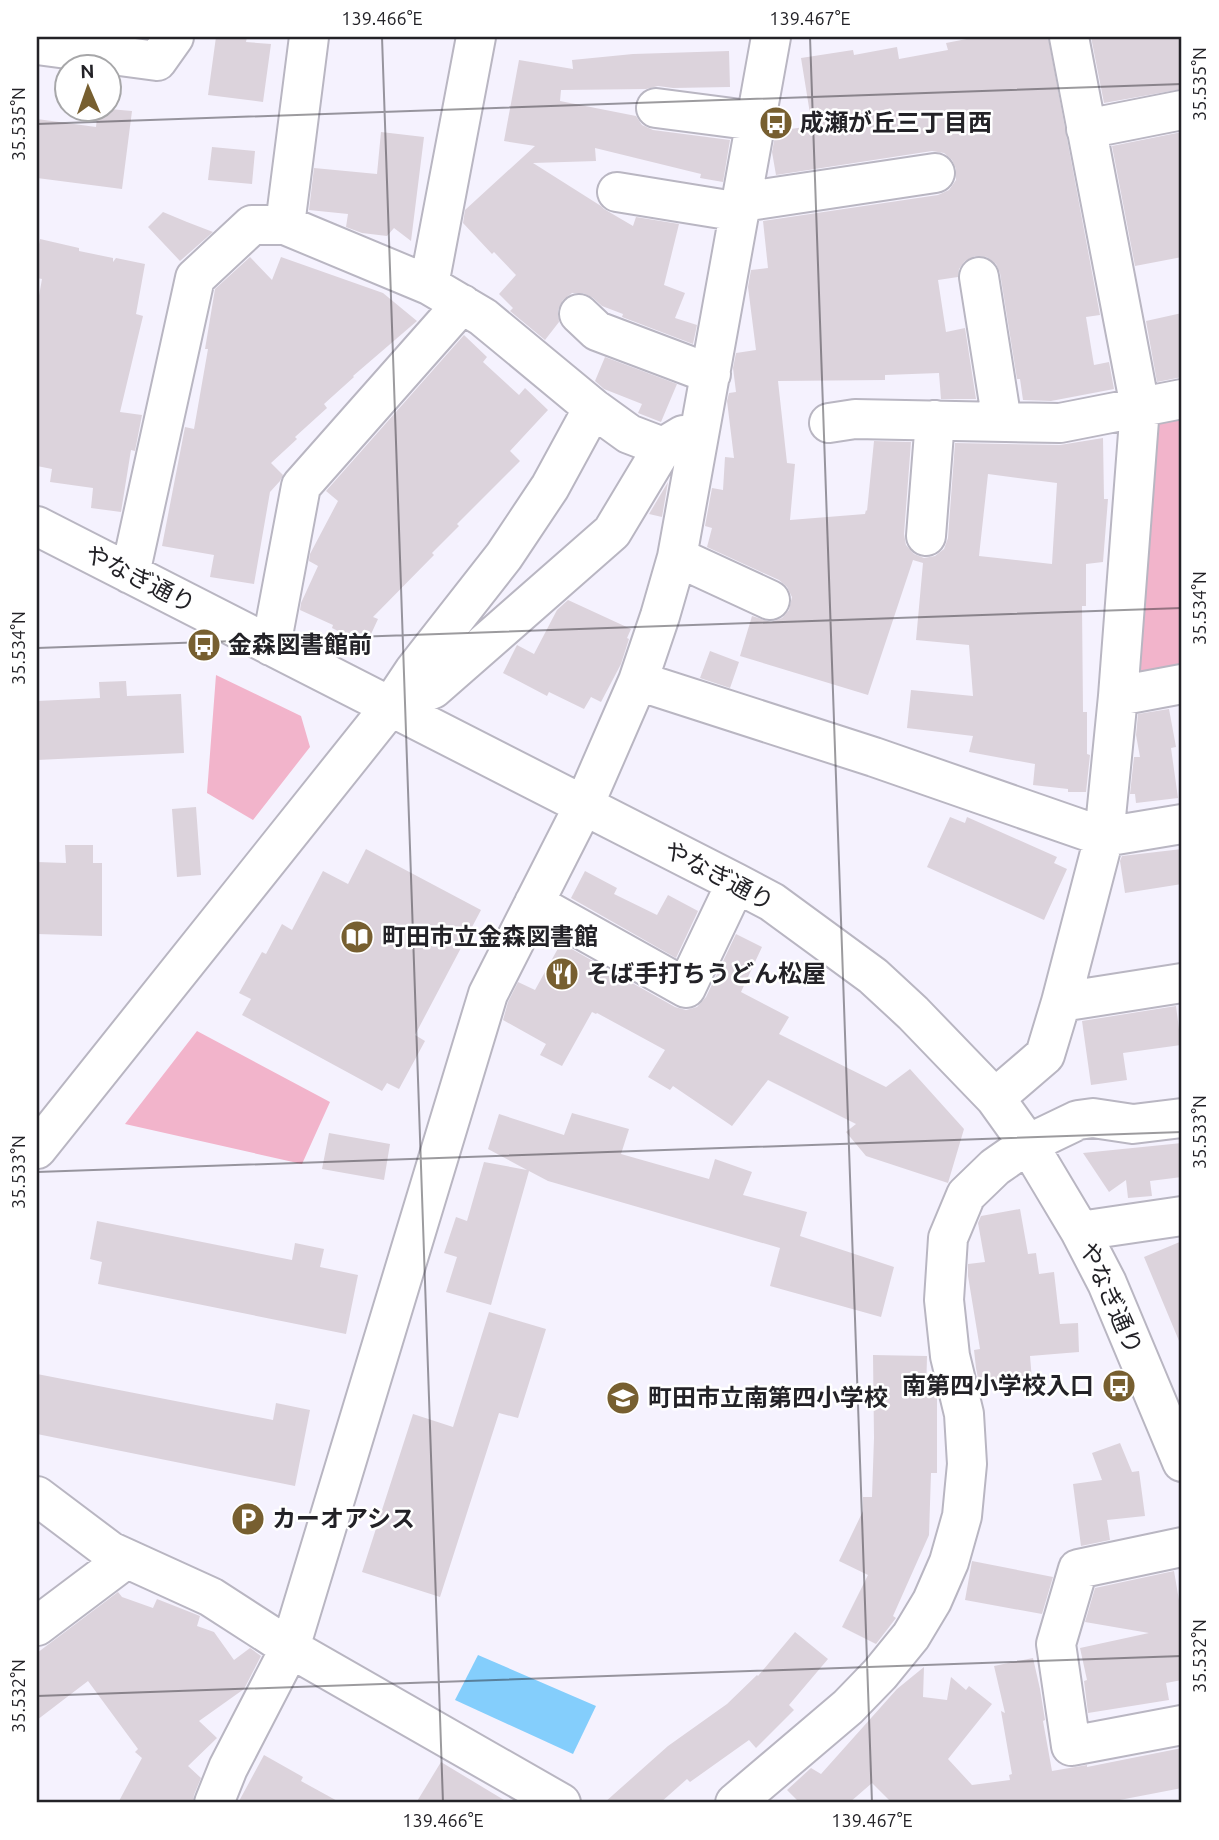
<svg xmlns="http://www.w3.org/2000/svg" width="1219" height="1840" viewBox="0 0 1219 1840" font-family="Ubuntu,'Noto Sans JP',sans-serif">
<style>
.green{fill:#f2b4cb}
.water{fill:#84cefc}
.building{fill:#dcd3dc;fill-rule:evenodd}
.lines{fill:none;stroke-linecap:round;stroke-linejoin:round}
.minor-casing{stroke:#b9b6c2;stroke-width:42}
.minor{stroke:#fff;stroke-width:38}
.ticks{fill:none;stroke:#232227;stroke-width:2;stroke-opacity:0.45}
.labels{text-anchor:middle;stroke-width:5;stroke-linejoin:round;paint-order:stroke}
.poi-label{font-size:24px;font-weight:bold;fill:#232227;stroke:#fff;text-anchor:start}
.street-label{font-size:24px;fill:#232227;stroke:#fff}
.neatline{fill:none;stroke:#232227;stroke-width:2.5}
.ticks-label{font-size:18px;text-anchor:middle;fill:#232227}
</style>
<rect width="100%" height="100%" fill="#f5f2fe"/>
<path class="green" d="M 1182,413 L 1182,669 L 1143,677 L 1131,668 L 1149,431 L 1164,417 Z
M 216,675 L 301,716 L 310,747 L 253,820 L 207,793 Z
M 197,1031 L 330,1102 L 302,1164 L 125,1124 Z"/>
<path class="water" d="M 478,1655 L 596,1706 L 573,1754 L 455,1700 Z"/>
<path class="building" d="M 216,37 L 247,37 L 246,42 L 271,44 L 263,102 L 208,95 Z
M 977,37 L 1048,37 L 1100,315 L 1086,317 L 1094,365 L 1109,362 L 1114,389 L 1051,401 L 1023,400 L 1020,379 L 1017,379 L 1000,273 L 996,264 L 987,257 L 975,256 L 965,261 L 959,269 L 958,277 L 938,280 L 946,332 L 965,328 L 976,399 L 941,399 L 939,373 L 885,375 L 885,380 L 778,381 L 787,463 L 795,464 L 790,520 L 865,514 L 866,510 L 867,511 L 874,441 L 911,442 L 904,534 L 906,545 L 914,554 L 924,558 L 935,556 L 944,549 L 948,538 L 955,443 L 1060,445 L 1103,438 L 1104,499 L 1108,499 L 1103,562 L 1086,564 L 1086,606 L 1082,606 L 1083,712 L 1087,712 L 1087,754 L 1090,755 L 1086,792 L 1068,792 L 1068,789 L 1033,785 L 1035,764 L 969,752 L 973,736 L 907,728 L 911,690 L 973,696 L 969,645 L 916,640 L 923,563 L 913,560 L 868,695 L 740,656 L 752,616 L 771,622 L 782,618 L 789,610 L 792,597 L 787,587 L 779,580 L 707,547 L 712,528 L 705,526 L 712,488 L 723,490 L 725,457 L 734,458 L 727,401 L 729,393 L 736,392 L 733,368 L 736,353 L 756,350 L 748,287 L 751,270 L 768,268 L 763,221 L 938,195 L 949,190 L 956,180 L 956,169 L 952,160 L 944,153 L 932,151 L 776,175 L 772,152 L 776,131 L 812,126 L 801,58 L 853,50 L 854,55 L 897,47 L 899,59 L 948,50 L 946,43 ZM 988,474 L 1057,483 L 1052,564 L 979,556 Z
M 1091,37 L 1182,37 L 1182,89 L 1104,103 Z
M 729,51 L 730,87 L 673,88 L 658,86 L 646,89 L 561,90 L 560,101 L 636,116 L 642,125 L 653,130 L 730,140 L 723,182 L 700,178 L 701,174 L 595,148 L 596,161 L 533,163 L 601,206 L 604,209 L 633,226 L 636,217 L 679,224 L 664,285 L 685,293 L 675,318 L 697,325 L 693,344 L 622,317 L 623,314 L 602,306 L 593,298 L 583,293 L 572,293 L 563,300 L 558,310 L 559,322 L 545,340 L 510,311 L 513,308 L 499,294 L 516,275 L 494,252 L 492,254 L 463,223 L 465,210 L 535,146 L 504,141 L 519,60 L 573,69 L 572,60 L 633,54 Z
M 98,108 L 132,111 L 122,189 L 37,178 L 37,119 L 96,127 Z
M 381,132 L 424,137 L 411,241 L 394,228 L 387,236 L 362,233 L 346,227 L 348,214 L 309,210 L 314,168 L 377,174 Z
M 1182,132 L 1182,257 L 1135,266 L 1112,146 Z
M 212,147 L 255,151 L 252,184 L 208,180 Z
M 163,212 L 187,222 L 213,232 L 180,261 L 148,227 Z
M 40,239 L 79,248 L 79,251 L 113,258 L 113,262 L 116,258 L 145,264 L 136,314 L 143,316 L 120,412 L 142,415 L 135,451 L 131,450 L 121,512 L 91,508 L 93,488 L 50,482 L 52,469 L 37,466 L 37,307 L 42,279 L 37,278 L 37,255 Z
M 250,257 L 272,280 L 281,257 L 383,293 L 417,321 L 353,376 L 354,377 L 324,404 L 327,408 L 295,437 L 297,439 L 271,463 L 283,475 L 280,481 L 270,492 L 254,584 L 210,577 L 214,555 L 162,546 L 185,427 L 194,429 L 208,349 L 205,349 L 215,289 Z
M 1182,313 L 1182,377 L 1157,382 L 1146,321 Z
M 464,335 L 487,357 L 483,362 L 519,395 L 525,388 L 548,410 L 510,451 L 520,461 L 457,524 L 459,526 L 432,553 L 434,555 L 373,617 L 378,619 L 366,645 L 332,628 L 333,625 L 300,610 L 301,603 L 318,566 L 309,561 L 310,554 L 338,501 L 326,491 Z
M 605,357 L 677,384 L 661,422 L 638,413 L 642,404 L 604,389 L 595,381 Z
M 668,482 L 662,517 L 649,514 Z
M 568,600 L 631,629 L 627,638 L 629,639 L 621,664 L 601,702 L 591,697 L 584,709 L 549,692 L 547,696 L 503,673 L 517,645 L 534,654 L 557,610 Z
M 710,651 L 739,662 L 730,688 L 700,678 Z
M 126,681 L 127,696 L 181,694 L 184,753 L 37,760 L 37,701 L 100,698 L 99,682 Z
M 1169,709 L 1176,747 L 1171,748 L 1178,798 L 1136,803 L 1135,794 L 1130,794 L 1134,757 L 1140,757 L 1136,735 L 1138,714 Z
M 196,807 L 201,875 L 177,877 L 172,809 Z
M 950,817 L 965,823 L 967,817 L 1057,857 L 1054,863 L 1067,869 L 1044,920 L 927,867 Z
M 65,845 L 93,845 L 93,863 L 102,863 L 102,936 L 37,934 L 37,862 L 66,863 Z
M 366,849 L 481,910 L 415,1035 L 425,1041 L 399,1089 L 387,1083 L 382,1091 L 242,1015 L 251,999 L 239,993 L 262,952 L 266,954 L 282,924 L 292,930 L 323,871 L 348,884 Z
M 1182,849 L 1182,884 L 1125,893 L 1120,861 L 1122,856 Z
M 585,871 L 617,888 L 614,894 L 657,915 L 668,895 L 698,911 L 676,958 L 571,898 Z
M 736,934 L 762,947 L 741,992 L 789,1017 L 779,1034 L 886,1087 L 910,1069 L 964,1129 L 948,1183 L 866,1156 L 846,1132 L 856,1124 L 768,1080 L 732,1126 L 673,1086 L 670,1090 L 648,1077 L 665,1050 L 597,1013 L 596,1014 L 592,1012 L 562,1066 L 540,1055 L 546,1044 L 503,1020 L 508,1002 L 518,982 L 535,990 L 561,943 L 675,1007 L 686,1010 L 697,1007 L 706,997 Z
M 1176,1006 L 1181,1045 L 1123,1053 L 1127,1080 L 1091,1085 L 1082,1021 Z
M 572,1113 L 629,1129 L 621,1154 L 709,1179 L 715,1159 L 752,1172 L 743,1195 L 807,1212 L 800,1236 L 894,1267 L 881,1317 L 770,1286 L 780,1248 L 548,1181 L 529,1171 L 491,1305 L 446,1292 L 457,1257 L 444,1253 L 456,1217 L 467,1221 L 484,1162 L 527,1170 L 488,1149 L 499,1114 L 564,1135 Z
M 329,1133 L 390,1144 L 384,1180 L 322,1169 Z
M 1182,1143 L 1182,1177 L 1150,1181 L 1152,1196 L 1128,1198 L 1126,1180 L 1109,1192 L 1083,1153 Z
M 1020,1209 L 1028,1254 L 1036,1253 L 1039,1274 L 1054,1272 L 1060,1324 L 1078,1323 L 1079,1352 L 1030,1356 L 1032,1380 L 979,1384 L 976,1368 L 974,1350 L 980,1349 L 968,1276 L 968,1264 L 985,1262 L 978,1223 L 981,1216 Z
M 97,1221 L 292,1260 L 295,1243 L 324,1249 L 320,1267 L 358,1275 L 346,1334 L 98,1284 L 102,1262 L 90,1259 Z
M 1182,1241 L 1182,1348 L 1144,1257 Z
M 489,1312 L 546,1329 L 518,1418 L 499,1413 L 440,1597 L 362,1572 L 413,1414 L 453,1427 Z
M 873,1355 L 927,1356 L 926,1395 L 937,1395 L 937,1473 L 931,1473 L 929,1535 L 893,1616 L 896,1618 L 876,1644 L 842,1627 L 868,1575 L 839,1561 L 863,1511 L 863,1497 L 872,1497 L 874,1438 Z
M 37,1374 L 273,1420 L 276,1403 L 310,1410 L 295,1486 L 37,1434 Z
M 1120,1443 L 1132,1472 L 1139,1471 L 1145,1516 L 1107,1520 L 1110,1540 L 1081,1546 L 1073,1484 L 1102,1480 L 1092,1453 Z
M 972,1561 L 1053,1577 L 1042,1614 L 965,1600 Z
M 1174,1571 L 1182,1618 L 1182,1680 L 1166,1683 L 1169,1700 L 1088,1713 L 1084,1681 L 1087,1680 L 1080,1648 L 1149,1633 L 1085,1622 L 1095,1588 Z
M 118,1592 L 122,1597 L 153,1608 L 157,1599 L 200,1616 L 197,1626 L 214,1632 L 234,1660 L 250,1648 L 261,1656 L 244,1689 L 199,1721 L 217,1738 L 188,1766 L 201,1778 L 194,1795 L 193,1803 L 118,1803 L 142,1758 L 135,1752 L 138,1749 L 88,1681 L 37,1720 L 37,1653 Z
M 795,1632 L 828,1659 L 789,1705 L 794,1710 L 756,1748 L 749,1740 L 690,1782 L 687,1779 L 660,1803 L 604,1803 L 668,1746 L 727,1704 L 757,1675 L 758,1676 Z
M 1033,1658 L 1040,1689 L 1045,1720 L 1043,1721 L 1052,1771 L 1087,1765 L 1087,1767 L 1182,1748 L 1182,1788 L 1104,1803 L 892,1803 L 872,1783 L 849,1803 L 800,1803 L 787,1790 L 811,1768 L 821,1774 L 897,1689 L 924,1667 L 923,1697 L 947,1700 L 951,1677 L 966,1690 L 969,1686 L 992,1704 L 948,1759 L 972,1785 L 1010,1780 L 1009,1775 L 1012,1774 L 1001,1711 L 1005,1713 L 994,1666 Z
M 264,1755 L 303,1777 L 301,1781 L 341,1803 L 238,1803 Z
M 441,1762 L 509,1803 L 416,1803 Z"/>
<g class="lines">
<defs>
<path id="minor" d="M 37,45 L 157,61 L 174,37
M 656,108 L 756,121
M 1086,129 L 1182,110
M 617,192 L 740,212
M 742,202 L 935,173
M 285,225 L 309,37
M 979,277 L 1002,422
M 429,285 L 476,37
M 579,314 L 597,331 L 711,374
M 829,423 L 855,419 L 1060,423 L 1182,399
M 37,526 L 736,883 L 772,902 L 873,976 L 913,1013 L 995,1098 L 1028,1144 L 1080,1231 L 1107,1283 L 1182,1462
M 926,536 L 935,420
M 677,557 L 770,600
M 130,574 L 195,278 L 252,225 L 285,225 L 429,285 L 483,317 L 593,408 L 629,434 L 663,447
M 271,646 L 301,486 L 462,304
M 638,681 L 874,757 L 1104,837 L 1182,824
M 1118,696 L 1182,684
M 390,707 L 433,689 L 612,532 L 663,447 L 683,435
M 534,903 L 686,988 L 736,883
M 1061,1002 L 1182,983
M 995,1098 L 1045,1055 L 1061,1002 L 1104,837 L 1118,696 L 1140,407 L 1069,37
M 37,1149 L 390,707 L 414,671 L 504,556 L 550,487 L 593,408
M 1080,1231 L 1182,1216
M 37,1496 L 110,1551 L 211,1597 L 290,1648 L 561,1803
M 1182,1547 L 1078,1569 L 1056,1644 L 1071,1746 L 1182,1725
M 37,1626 L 126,1559
M 214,1803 L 228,1768 L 290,1648 L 488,994 L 584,805 L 638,681 L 660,616 L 677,557 L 771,37
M 735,1803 L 848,1707 L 880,1674 L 911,1636 L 932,1601 L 949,1562 L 962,1516 L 967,1464 L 964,1414 L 950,1356 L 944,1300 L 948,1238 L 966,1195 L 995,1167 L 1028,1144 L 1078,1120 L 1093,1118 L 1133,1124 L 1182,1118"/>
</defs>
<use href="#minor" class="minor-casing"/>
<use href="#minor" class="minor"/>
</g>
<path class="ticks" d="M 382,37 L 443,1803M 810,37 L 872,1803M 37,124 L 1182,84M 37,648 L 1182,608M 37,1172 L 1182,1132M 37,1696 L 1182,1656"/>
<defs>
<symbol id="bus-disc" viewBox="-11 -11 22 22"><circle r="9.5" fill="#775f30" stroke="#fff"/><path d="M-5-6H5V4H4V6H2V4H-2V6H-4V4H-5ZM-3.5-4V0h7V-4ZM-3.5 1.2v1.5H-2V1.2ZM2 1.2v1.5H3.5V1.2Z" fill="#fff"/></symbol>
<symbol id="library-disc" viewBox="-11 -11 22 22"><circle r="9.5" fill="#775f30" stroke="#fff"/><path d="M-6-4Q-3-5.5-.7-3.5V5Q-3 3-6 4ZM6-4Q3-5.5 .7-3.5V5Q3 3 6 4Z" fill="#fff"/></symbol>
<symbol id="restaurant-disc" viewBox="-11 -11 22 22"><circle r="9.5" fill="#775f30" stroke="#fff"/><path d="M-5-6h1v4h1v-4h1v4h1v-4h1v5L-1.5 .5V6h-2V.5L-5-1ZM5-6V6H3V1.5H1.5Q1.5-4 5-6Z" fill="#fff"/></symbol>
<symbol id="school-disc" viewBox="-11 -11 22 22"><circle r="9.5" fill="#775f30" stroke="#fff"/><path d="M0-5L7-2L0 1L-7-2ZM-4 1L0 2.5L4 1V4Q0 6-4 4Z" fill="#fff"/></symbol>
<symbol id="parking-disc" viewBox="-11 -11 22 22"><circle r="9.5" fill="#775f30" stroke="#fff"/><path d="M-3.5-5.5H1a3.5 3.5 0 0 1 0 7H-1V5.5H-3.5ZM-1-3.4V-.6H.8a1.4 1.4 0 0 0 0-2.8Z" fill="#fff"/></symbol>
</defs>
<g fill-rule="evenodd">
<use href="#bus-disc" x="757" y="104" width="38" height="38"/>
<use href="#bus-disc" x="185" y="626" width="38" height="38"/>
<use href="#library-disc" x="338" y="918" width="38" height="38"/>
<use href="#restaurant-disc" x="543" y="955" width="38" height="38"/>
<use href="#bus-disc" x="1100" y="1367" width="38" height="38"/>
<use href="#school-disc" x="604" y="1379" width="38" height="38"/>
<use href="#parking-disc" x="229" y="1500" width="38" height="38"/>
</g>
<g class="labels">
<g class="poi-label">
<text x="800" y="131">成瀬が丘三丁目西</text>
<text x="228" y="653">金森図書館前</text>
<text x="382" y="945">町田市立金森図書館</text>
<text x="586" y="982">そば手打ちうどん松屋</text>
<text x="1094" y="1394" text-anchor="end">南第四小学校入口</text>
<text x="648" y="1406">町田市立南第四小学校</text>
<text x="272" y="1527">カーオアシス</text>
</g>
<g class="street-label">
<text transform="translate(140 579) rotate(27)" y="8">やなぎ通り</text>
<text transform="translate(719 876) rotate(28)" y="8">やなぎ通り</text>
<text transform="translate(1111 1298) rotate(66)" y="8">やなぎ通り</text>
</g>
</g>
<rect width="1219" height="1840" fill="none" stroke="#ffffff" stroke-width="77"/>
<g transform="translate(88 88) rotate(358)"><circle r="33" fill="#ffffff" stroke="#a7a7a9" stroke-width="2"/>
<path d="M0-5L12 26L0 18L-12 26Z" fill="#775f30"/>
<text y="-10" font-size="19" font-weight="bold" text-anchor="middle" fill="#232227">N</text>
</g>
<rect x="38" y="38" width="1142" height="1763" class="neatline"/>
<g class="ticks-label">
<text x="382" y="25">139.466°E</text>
<text x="810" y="25">139.467°E</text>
<text transform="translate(1200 84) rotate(-90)" y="6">35.535°N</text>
<text transform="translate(19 124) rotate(-90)" y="6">35.535°N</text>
<text transform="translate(1200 608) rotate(-90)" y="6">35.534°N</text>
<text transform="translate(19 648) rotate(-90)" y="6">35.534°N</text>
<text transform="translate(1200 1132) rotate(-90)" y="6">35.533°N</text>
<text transform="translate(19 1172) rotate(-90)" y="6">35.533°N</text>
<text transform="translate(1200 1656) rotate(-90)" y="6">35.532°N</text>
<text transform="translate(19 1696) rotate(-90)" y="6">35.532°N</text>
<text x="443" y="1827">139.466°E</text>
<text x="872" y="1827">139.467°E</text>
</g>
</svg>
